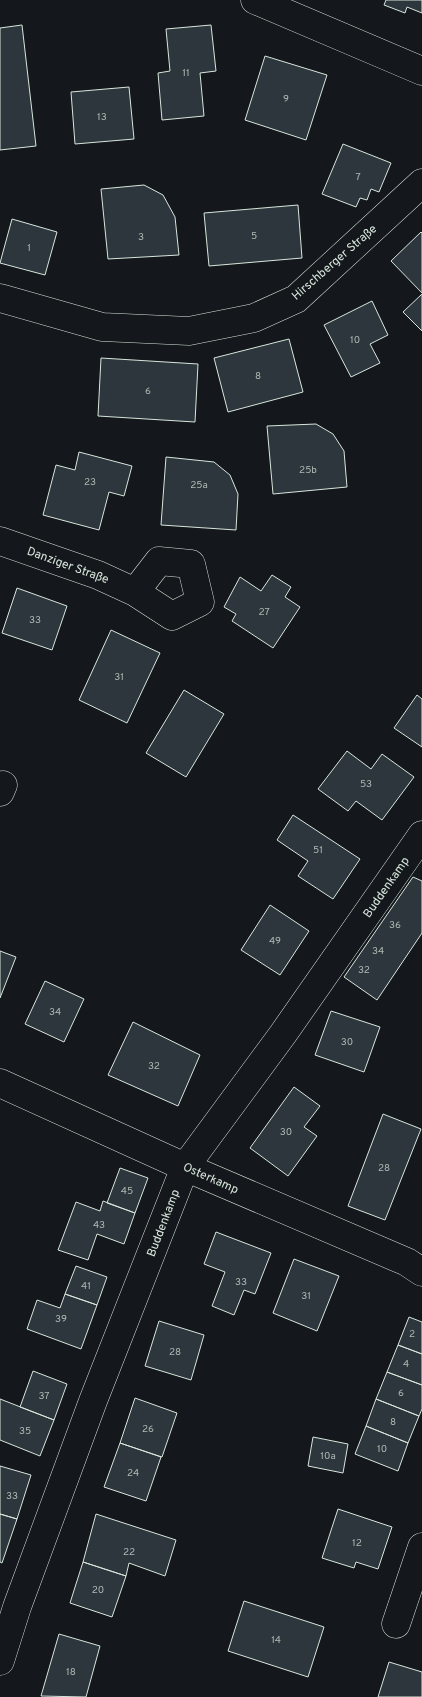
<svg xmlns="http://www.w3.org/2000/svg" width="422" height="1697" viewBox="0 0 422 1697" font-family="Overpass,sans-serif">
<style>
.building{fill:#2c363c;stroke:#d8e6dc}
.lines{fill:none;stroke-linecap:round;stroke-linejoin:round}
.minor-casing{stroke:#d8e6dc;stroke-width:29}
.minor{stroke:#14181c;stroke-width:28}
.labels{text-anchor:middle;stroke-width:4;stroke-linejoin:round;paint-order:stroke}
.number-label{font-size:10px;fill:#adbab4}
.street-label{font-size:12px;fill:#d8e6dc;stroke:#14181c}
</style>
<rect width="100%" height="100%" fill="#14181c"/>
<path class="building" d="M 386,0 L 422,0 L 422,13 L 407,7 L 405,13 L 384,5 Z
M 22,25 L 36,146 L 0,150 L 0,28 Z
M 211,25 L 216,71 L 200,73 L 204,116 L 162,120 L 158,73 L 170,71 L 166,29 Z
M 265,56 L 327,75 L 306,140 L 245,120 Z
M 129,87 L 134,139 L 75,144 L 71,92 Z
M 343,144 L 391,163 L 379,192 L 371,189 L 367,200 L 360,198 L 356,207 L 322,194 Z
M 144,185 L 163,195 L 175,217 L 179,255 L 108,259 L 101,189 Z
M 298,205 L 302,258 L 209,266 L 204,213 Z
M 12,219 L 57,232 L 45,275 L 0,263 Z
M 421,232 L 422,233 L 422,293 L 391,261 Z
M 422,294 L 422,331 L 403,312 Z
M 372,301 L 388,335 L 370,344 L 380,363 L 351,377 L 324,325 Z
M 289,339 L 303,392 L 228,412 L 214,358 Z
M 101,358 L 198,364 L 195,422 L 98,416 Z
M 316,424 L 333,434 L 344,451 L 347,487 L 273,494 L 267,426 Z
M 79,452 L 132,466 L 124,496 L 109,492 L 99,530 L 43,515 L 56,465 L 75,470 Z
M 166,457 L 214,462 L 230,475 L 238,494 L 236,530 L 161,525 Z
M 272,575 L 291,587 L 285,597 L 300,607 L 273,648 L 232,621 L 236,614 L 224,607 L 240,577 L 261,591 Z
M 17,588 L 67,606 L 52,650 L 2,633 Z
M 111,630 L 160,653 L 127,723 L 79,700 Z
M 184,690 L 224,714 L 186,777 L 146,753 Z
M 417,695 L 422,699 L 422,747 L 394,728 Z
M 347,751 L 371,769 L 382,754 L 414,777 L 382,820 L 356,801 L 348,811 L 318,789 Z
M 293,815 L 360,859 L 333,899 L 298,876 L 308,861 L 277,840 Z
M 413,877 L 422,881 L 422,933 L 377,1000 L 344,977 Z
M 270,905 L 309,931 L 280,975 L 241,950 Z
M 0,951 L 16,957 L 0,998 Z
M 45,981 L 84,999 L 64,1042 L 25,1024 Z
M 331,1011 L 380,1027 L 364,1072 L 315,1055 Z
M 133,1022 L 200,1055 L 178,1106 L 108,1075 Z
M 294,1087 L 320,1106 L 304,1127 L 317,1136 L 288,1176 L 250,1148 Z
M 383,1114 L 421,1129 L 385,1220 L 348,1206 Z
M 120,1168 L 148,1178 L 135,1213 L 107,1203 Z
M 103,1201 L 135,1213 L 124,1244 L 97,1234 L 88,1260 L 58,1250 L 76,1202 L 100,1211 Z
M 216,1232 L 271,1253 L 255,1294 L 244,1290 L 234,1315 L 212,1306 L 225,1272 L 204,1264 Z
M 294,1259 L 339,1276 L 317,1331 L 273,1313 Z
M 76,1266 L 107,1277 L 97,1305 L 65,1294 Z
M 65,1294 L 97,1305 L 81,1349 L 27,1329 L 37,1300 L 60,1308 Z
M 409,1317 L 422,1322 L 422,1354 L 398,1345 Z
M 159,1321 L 204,1335 L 191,1380 L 145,1366 Z
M 398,1345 L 422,1354 L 422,1385 L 387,1372 Z
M 33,1371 L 67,1384 L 54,1420 L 20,1407 Z
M 387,1372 L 422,1385 L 422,1409 L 419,1416 L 376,1399 Z
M 135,1398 L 177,1413 L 162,1457 L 120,1443 Z
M 0,1399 L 54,1420 L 40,1456 L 0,1440 Z
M 376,1399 L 419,1416 L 408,1443 L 366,1426 Z
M 366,1426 L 408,1443 L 398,1471 L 355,1454 Z
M 313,1437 L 348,1444 L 343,1473 L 308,1466 Z
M 120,1443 L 161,1457 L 146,1501 L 104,1487 Z
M 0,1466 L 31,1475 L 17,1519 L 0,1514 Z
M 338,1509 L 392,1527 L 378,1569 L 356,1562 L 354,1568 L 322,1558 Z
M 0,1514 L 17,1519 L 2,1563 L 0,1562 Z
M 96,1514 L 176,1540 L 165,1576 L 129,1563 L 126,1576 L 83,1562 Z
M 83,1562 L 126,1576 L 112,1617 L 70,1603 Z
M 244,1601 L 324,1627 L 308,1677 L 228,1651 Z
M 59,1634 L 100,1646 L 86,1697 L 41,1696 Z
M 389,1662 L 422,1672 L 422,1697 L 378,1697 Z"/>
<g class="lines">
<defs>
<path id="minor" d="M 255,0 L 422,71
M 0,298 L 102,327 L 189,331 L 254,318 L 296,299 L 422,183
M 0,541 L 98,575 L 135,592 L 172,616 L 200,602 L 191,564 L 159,561 L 135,592
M 0,792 L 3,785
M 0,1083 L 185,1167 L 407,1262 L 422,1272
M 396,1624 L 422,1547
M 0,1661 L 17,1607 L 93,1401 L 185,1167 L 283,1034 L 422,835"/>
</defs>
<use href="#minor" class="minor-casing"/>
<use href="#minor" class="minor"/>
</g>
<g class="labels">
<g class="number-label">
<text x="186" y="76">11</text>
<text x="286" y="102">9</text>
<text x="102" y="120">13</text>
<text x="358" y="180">7</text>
<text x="254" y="239">5</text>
<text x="141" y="240">3</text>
<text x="29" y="251">1</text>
<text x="355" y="343">10</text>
<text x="258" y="379">8</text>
<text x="148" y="394">6</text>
<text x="308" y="473">25b</text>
<text x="90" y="485">23</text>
<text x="199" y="488">25a</text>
<text x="264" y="615">27</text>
<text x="35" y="623">33</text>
<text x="119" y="680">31</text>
<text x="366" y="787">53</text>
<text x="318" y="853">51</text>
<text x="395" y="928">36</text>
<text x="275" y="944">49</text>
<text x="378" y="954">34</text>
<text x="364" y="973">32</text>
<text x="55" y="1015">34</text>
<text x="347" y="1045">30</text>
<text x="154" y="1069">32</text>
<text x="286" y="1135">30</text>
<text x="384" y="1171">28</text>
<text x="127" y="1194">45</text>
<text x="99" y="1228">43</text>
<text x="241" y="1285">33</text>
<text x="86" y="1289">41</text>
<text x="306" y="1299">31</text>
<text x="61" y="1322">39</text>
<text x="412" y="1337">2</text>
<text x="175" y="1355">28</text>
<text x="406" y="1367">4</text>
<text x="401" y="1396">6</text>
<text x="44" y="1399">37</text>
<text x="393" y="1425">8</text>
<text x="148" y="1432">26</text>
<text x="25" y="1434">35</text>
<text x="382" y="1452">10</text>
<text x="328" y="1459">10a</text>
<text x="133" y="1476">24</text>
<text x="12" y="1499">33</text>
<text x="357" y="1546">12</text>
<text x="129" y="1555">22</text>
<text x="98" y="1593">20</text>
<text x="276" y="1643">14</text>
<text x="71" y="1675">18</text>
</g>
<g class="street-label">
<text transform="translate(334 262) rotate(-41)" y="4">Hirschberger Straße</text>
<text transform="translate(68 565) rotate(20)" y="4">Danziger Straße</text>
<text transform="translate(386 887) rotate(-55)" y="4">Buddenkamp</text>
<text transform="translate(211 1178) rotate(24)" y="4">Osterkamp</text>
<text transform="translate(163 1223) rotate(-69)" y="4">Buddenkamp</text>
</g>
</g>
</svg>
